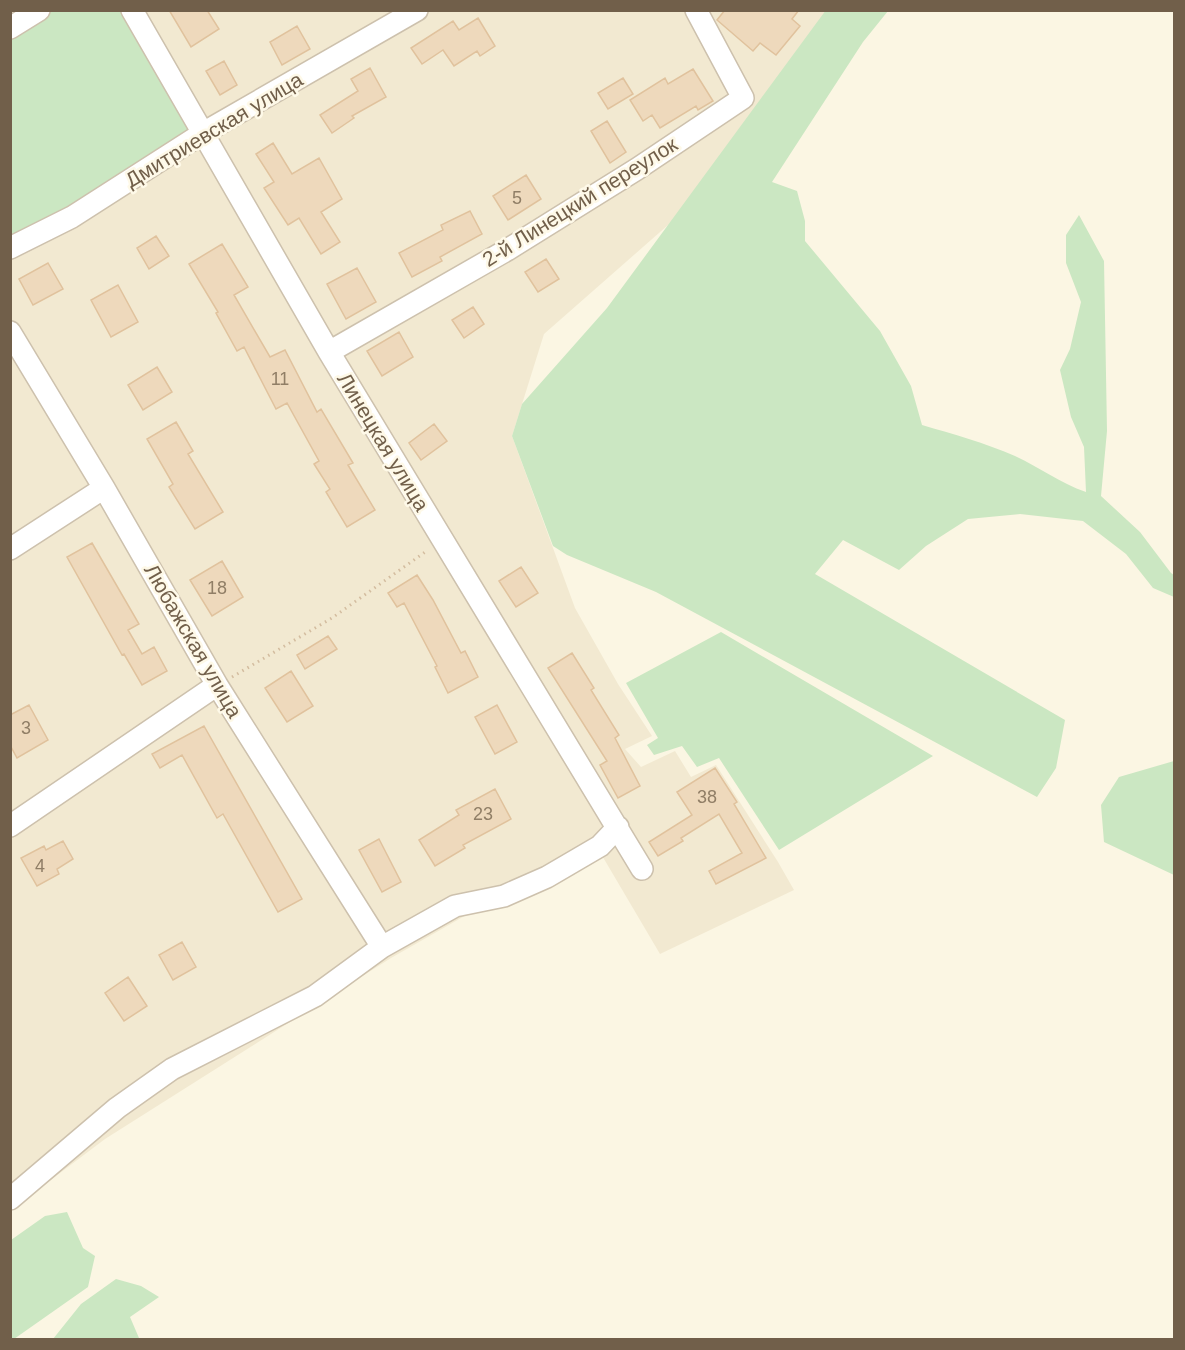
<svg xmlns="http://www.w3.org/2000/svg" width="1185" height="1350" viewBox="0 0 1185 1350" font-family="Helvetica,sans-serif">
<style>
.residential{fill:#f2e9d1}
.green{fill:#cbe7c2}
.building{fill:#eed9bc;stroke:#e0c29d;stroke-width:1.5}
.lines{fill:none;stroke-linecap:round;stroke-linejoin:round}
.minor-casing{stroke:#cdc1ad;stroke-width:24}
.path{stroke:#d3bc9f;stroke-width:3;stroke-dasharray:1.5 4.5;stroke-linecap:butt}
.minor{stroke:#fff;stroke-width:21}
.labels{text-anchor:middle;stroke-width:5;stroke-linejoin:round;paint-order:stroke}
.number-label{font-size:18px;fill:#907e66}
.street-label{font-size:21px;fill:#715f4a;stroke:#fef9e8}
</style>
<rect width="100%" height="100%" fill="#fbf6e3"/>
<path class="residential" d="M 11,11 L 881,11 L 775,131 L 544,334 L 512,436 L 575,608 L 618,684 L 652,736 L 625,749 L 641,767 L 675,751 L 691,777 L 716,765 L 778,862 L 794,890 L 660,954 L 594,842 L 391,958 L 105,1139 L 11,1210 Z"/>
<path class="green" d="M 826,10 L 888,11 L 863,42 L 772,182 L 797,191 L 805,221 L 805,241 L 880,331 L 911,386 L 922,425 C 953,434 985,443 1015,456 C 1039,467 1060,483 1086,492 L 1084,447 L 1071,417 L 1060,370 L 1070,349 L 1081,302 L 1066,263 L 1066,235 L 1079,215 L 1104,261 L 1107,431 L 1101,496 L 1140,532 L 1171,573 L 1174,575 L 1174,597 L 1153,588 L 1126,554 L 1083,521 L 1020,514 L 968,519 L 926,546 L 899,570 L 843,540 L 815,574 L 1065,720 L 1056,768 L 1037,797 L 656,592 L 567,555 L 553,546 L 512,436 L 522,404 L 607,308 Z
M 45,11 L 121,11 L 191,129 L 62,211 L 10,239 L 10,32 Z
M 721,632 L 933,756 L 779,850 L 719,758 L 697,767 L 682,746 L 654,755 L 647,745 L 658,738 L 626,683 Z
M 1174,761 L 1174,875 L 1104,842 L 1101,805 L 1119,777 Z
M 67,1212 L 83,1248 L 95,1256 L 88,1287 L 14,1339 L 11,1339 L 11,1240 L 45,1216 Z
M 116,1279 L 141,1286 L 159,1297 L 130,1317 L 139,1338 L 53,1339 L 81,1304 Z"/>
<path class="building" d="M 169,10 L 207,10 L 219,29 L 191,47 Z
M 725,10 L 799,10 L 792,19 L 800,26 L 776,55 L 760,43 L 753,51 L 717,20 Z
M 478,18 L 495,46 L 480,56 L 477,51 L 454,66 L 443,50 L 422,64 L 411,48 L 453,21 L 459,30 Z
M 297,26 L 310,49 L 282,65 L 270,42 Z
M 224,61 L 237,85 L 220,95 L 206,71 Z
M 370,68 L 386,97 L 352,116 L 354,118 L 332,133 L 320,115 L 358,91 L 351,79 Z
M 693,69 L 713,101 L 698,110 L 696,106 L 660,128 L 652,115 L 643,121 L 630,100 L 665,78 L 668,84 Z
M 623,78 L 633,94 L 608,109 L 598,93 Z
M 607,121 L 626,152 L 610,163 L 591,131 Z
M 273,143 L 292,174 L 319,158 L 342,199 L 321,212 L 340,242 L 321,254 L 299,218 L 288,225 L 264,188 L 274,182 L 256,154 Z
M 526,175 L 541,199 L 508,220 L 493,196 Z
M 470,211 L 482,234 L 440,257 L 442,261 L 412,277 L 399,253 L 443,230 L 441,225 Z
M 156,236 L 169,256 L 149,269 L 137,248 Z
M 222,244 L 248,287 L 234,295 L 270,357 L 285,350 L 317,412 L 321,409 L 353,463 L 348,465 L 375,510 L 347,527 L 326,492 L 330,489 L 314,464 L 319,461 L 287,403 L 276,409 L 244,347 L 237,351 L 216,313 L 218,312 L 189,264 Z
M 546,259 L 559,279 L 538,292 L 525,272 Z
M 48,263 L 63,289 L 33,305 L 19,279 Z
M 357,268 L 376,302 L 346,319 L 327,284 Z
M 118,285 L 138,322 L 111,337 L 91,300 Z
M 473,307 L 484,324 L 464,338 L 452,320 Z
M 399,332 L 413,357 L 382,376 L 367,351 Z
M 157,367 L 172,392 L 143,410 L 128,385 Z
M 176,422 L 193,451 L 188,454 L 223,512 L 195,529 L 169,487 L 173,484 L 147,439 Z
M 434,424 L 447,441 L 421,460 L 409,443 Z
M 92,543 L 139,624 L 128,630 L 142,654 L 154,647 L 167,671 L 142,685 L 124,654 L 122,655 L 67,557 Z
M 222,561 L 243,597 L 212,616 L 190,580 Z
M 521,567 L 538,593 L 516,607 L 499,581 Z
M 417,575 L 433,600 L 461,653 L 465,651 L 478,677 L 448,693 L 435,667 L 437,666 L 404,603 L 397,607 L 388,593 Z
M 328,636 L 337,649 L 305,669 L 297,655 Z
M 572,653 L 594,688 L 591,690 L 619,735 L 615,738 L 640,786 L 618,798 L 600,765 L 607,761 L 548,668 Z
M 291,671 L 313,706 L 287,722 L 265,688 Z
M 29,705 L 48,740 L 17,758 L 10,745 L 10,715 Z
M 497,705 L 517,742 L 495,754 L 475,717 Z
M 204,726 L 302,899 L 278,912 L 223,814 L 217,818 L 182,755 L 160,768 L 152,754 Z
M 715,768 L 737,802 L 734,804 L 766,858 L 716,884 L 709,871 L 742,853 L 719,814 L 681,838 L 683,841 L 658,856 L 649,842 L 692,815 L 677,792 Z
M 495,789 L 511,819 L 463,845 L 465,848 L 435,866 L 419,840 L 459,815 L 456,810 Z
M 379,839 L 401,882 L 382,892 L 359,850 Z
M 63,841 L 73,859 L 57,869 L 59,874 L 37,886 L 21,858 L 44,846 L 46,850 Z
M 182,942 L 196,967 L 173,980 L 159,955 Z
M 128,977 L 147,1006 L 124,1021 L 105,993 Z"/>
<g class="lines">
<defs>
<path id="minor" d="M 132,10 L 329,352 L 642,869
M 10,28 L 39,10
M 10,248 L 72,217 L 203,133 L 417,10
M 10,332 L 104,488 L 217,685 L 382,947
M 329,352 L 507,250 L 637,169 L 743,98 L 696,10
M 10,549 L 104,488
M 10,826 L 217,685
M 10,1199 L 117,1108 L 172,1069 L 315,996 L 382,947 L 455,906 L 504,896 L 547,877 L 600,846 L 618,827"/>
</defs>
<use href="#minor" class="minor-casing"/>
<path class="path" d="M 232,677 L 332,618 L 428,550"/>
<use href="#minor" class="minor"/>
</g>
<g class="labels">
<g class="number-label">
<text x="517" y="204">5</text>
<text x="280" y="385">11</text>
<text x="217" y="594">18</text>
<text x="26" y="734">3</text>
<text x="707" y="803">38</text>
<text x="483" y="820">23</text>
<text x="40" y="872">4</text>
</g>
<g class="street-label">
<text transform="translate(214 130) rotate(-31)" y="7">Дмитриевская улица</text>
<text transform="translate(580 202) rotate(-32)" y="7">2-й Линецкий переулок</text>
<text transform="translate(383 442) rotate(59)" y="7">Линецкая улица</text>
<text transform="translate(193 641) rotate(60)" y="7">Любажская улица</text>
</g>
</g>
<rect width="1185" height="1350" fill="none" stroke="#715f4a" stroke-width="24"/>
</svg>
